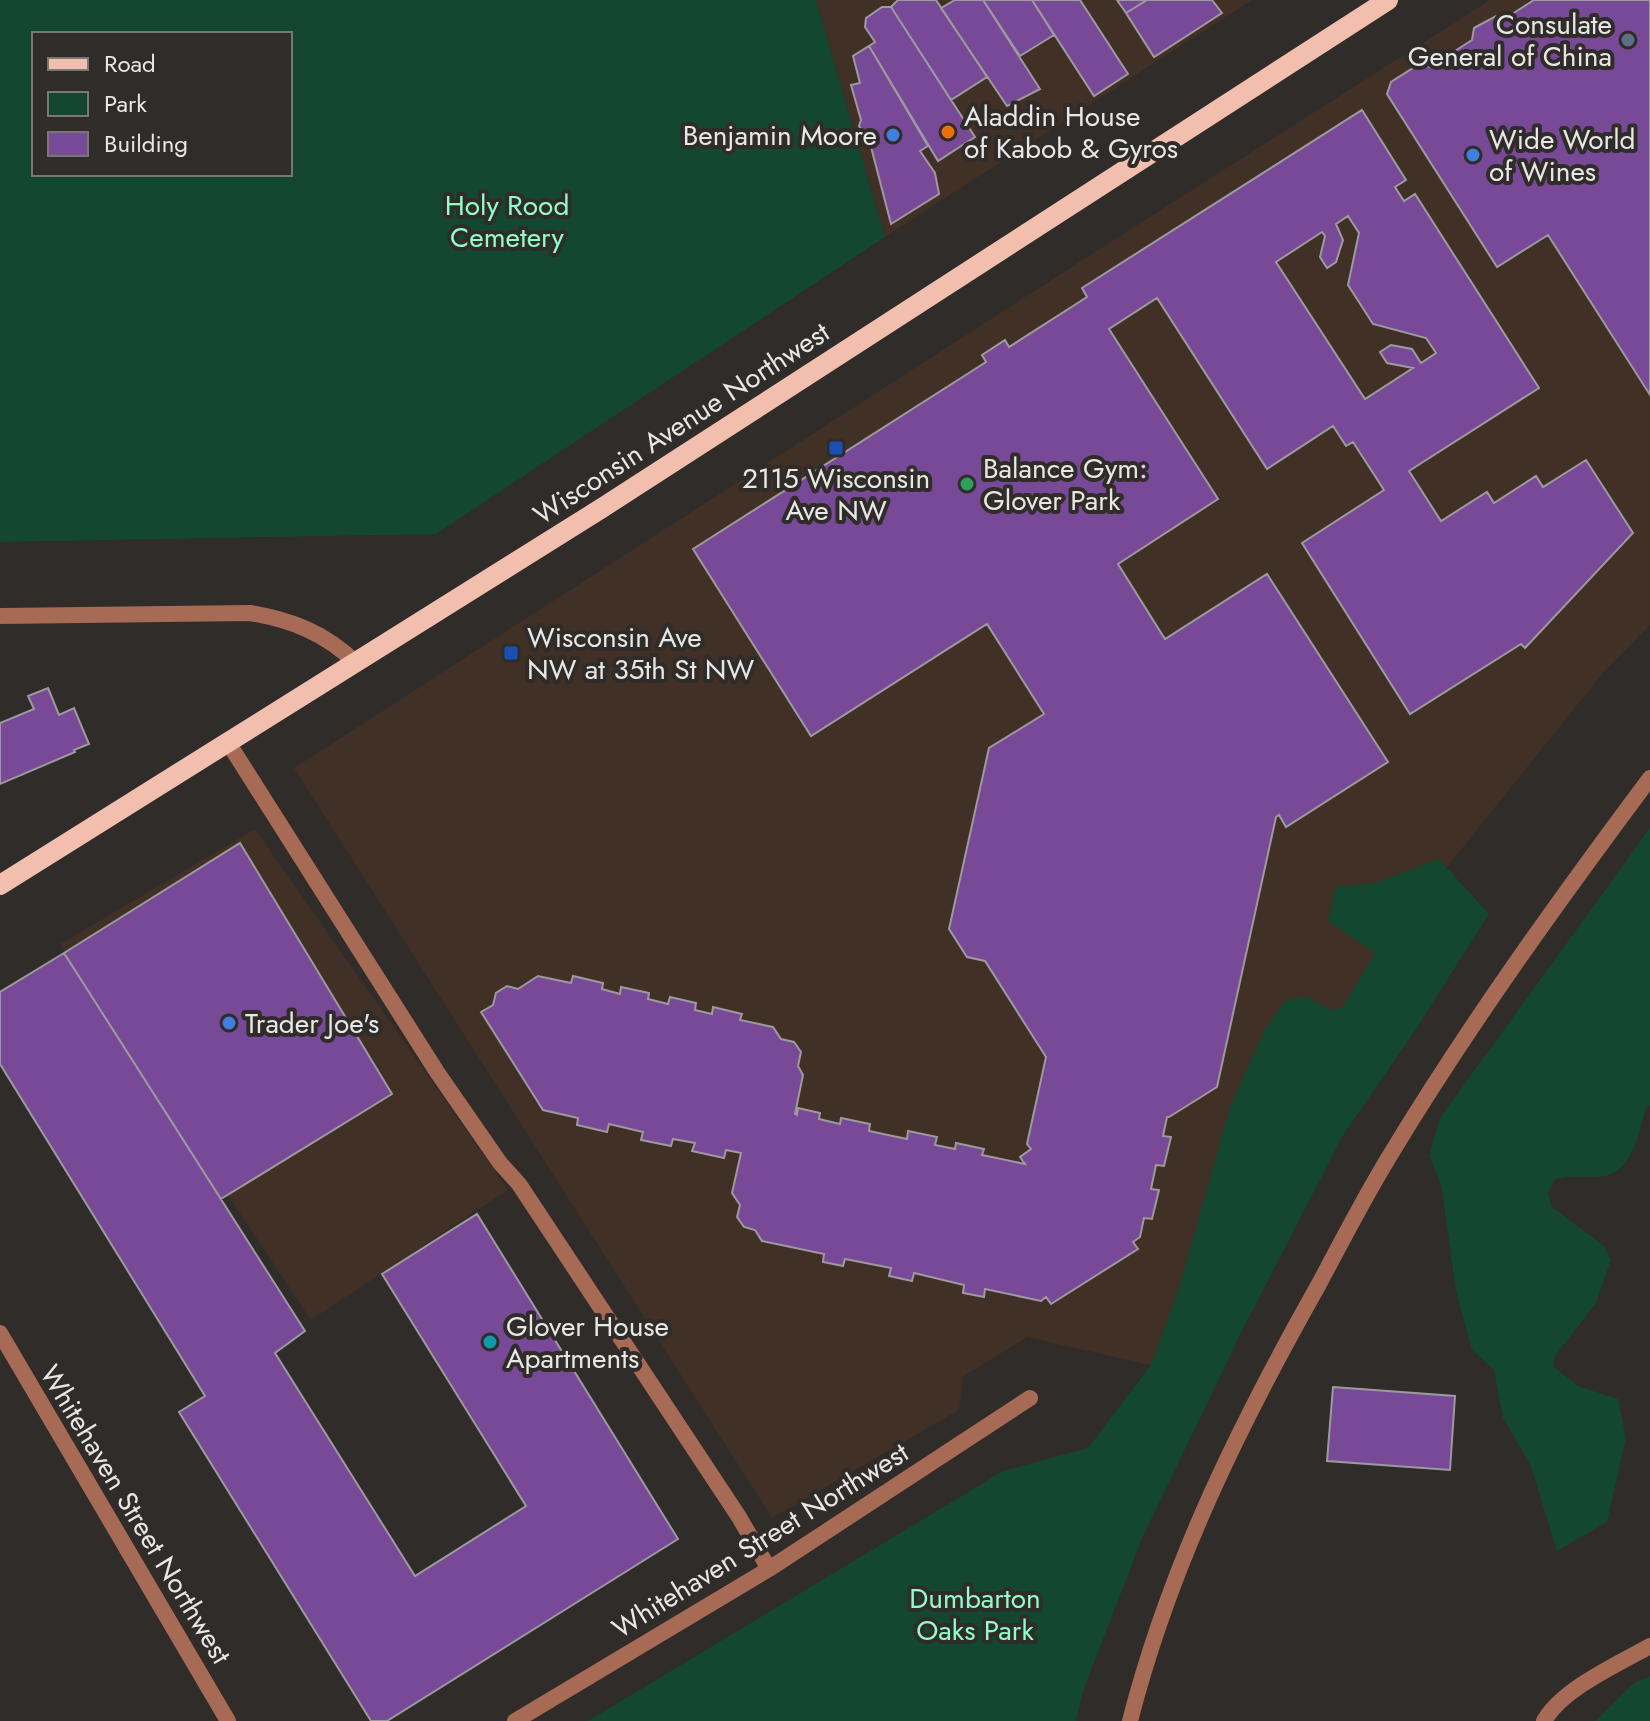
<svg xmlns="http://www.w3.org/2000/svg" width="1650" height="1721" viewBox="0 0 1650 1721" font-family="Jost,sans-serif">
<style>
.commercial{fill:#403025}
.green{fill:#134730;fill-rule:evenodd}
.building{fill:#784997;stroke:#9d9a9f;stroke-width:2;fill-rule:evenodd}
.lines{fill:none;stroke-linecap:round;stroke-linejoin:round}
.minor{stroke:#a76a55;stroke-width:16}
.primary{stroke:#f2bead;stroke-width:20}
.service-dot{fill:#5c6f8a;stroke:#2f2c29;stroke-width:3}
.food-dot{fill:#e8710a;stroke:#2f2c29;stroke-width:3}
.shop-dot{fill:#3f7fe0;stroke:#2f2c29;stroke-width:3}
.transit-dot{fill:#1a4fb4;stroke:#2f2c29;stroke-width:3}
.leisure-dot{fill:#2e9e5b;stroke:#2f2c29;stroke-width:3}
.culture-dot{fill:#0f9aa8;stroke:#2f2c29;stroke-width:3}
.labels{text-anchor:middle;stroke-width:8;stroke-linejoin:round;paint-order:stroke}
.poi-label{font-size:28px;fill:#e9e7e5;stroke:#2f2c29;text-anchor:start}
.park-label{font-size:28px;fill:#90fdc7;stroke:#2f2c29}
.street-label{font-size:28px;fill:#e9e7e5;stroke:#2f2c29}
</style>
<rect width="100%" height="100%" fill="#2f2c29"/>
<path class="commercial" d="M 816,0 L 1252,0 L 885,237 Z
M 1490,0 L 1650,0 L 1650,625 L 1603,673 L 1419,902 L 1171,1370 L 1027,1337 L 963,1377 L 959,1410 L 772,1518 L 294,768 L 1098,250 Z
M 255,829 L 508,1190 L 311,1320 L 60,944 Z"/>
<path class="green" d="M 0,0 L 816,0 L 885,237 L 436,534 L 0,542 ZM 34,34 L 290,34 L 290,174 L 34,174 Z
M 1650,828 L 1650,1106 L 1645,1108 C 1641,1130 1632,1171 1605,1176 C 1588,1179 1572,1174 1554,1180 L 1548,1193 L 1552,1207 L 1604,1246 L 1611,1260 L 1596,1303 L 1555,1356 L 1553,1366 L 1578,1386 L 1618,1399 L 1626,1438 L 1607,1522 L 1557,1551 L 1530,1464 L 1503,1418 L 1494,1370 L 1472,1350 L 1456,1291 L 1441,1184 L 1429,1156 L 1440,1118 Z
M 1439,859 L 1489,914 L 1416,1029 L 1342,1137 L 1242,1331 L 1143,1536 L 1083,1691 L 1076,1721 L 588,1721 L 1003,1471 L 1088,1448 L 1151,1365 L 1180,1285 L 1230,1107 L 1264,1031 L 1284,1002 L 1296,997 L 1307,997 L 1331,1010 L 1342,1008 L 1375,953 L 1328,921 L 1336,887 L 1375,883 Z
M 1650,1676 L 1650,1721 L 1596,1721 L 1634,1683 Z"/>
<path class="building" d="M 898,0 L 936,0 L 987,77 L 951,100 L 891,7 Z
M 955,0 L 983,0 L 1040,89 L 1007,106 L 941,8 Z
M 983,0 L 1032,0 L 1054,35 L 1020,56 Z
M 1032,0 L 1080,0 L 1128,74 L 1094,96 Z
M 1117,0 L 1147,0 L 1126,13 Z
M 1147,0 L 1212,0 L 1222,13 L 1154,57 L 1126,13 Z
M 1534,0 L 1650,0 L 1650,395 L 1548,235 L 1497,267 L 1387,94 L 1391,82 L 1421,63 L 1430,67 L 1472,40 L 1474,28 L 1496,16 L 1504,19 Z
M 882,7 L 891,7 L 975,137 L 938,161 L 869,46 L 875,42 L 865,27 L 866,18 Z
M 869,46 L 928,146 L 920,151 L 935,173 L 939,194 L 891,224 L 870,143 L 859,126 L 861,120 L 851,85 L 860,83 L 853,56 Z
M 1362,110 L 1406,180 L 1395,187 L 1404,201 L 1415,194 L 1539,388 L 1409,471 L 1441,521 L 1487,492 L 1494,503 L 1536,476 L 1543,487 L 1586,460 L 1633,533 L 1525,648 L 1521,644 L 1410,714 L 1302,543 L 1384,490 L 1353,442 L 1346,446 L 1333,426 L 1267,469 L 1157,298 L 1109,329 L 1218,499 L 1118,564 L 1165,639 L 1267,574 L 1388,762 L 1286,827 L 1279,815 L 1276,817 L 1217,1087 L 1169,1117 L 1167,1117 L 1163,1136 L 1171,1137 L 1164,1166 L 1156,1165 L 1151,1189 L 1159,1190 L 1152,1219 L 1144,1218 L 1140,1237 L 1133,1242 L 1138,1249 L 1051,1304 L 1046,1297 L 1041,1301 L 985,1289 L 984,1297 L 963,1293 L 964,1285 L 914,1273 L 912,1281 L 889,1276 L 891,1268 L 845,1259 L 843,1266 L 823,1262 L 824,1254 L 762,1241 L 755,1230 L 744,1227 L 737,1217 L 740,1205 L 732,1193 L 741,1153 L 726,1150 L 724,1158 L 692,1151 L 695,1143 L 673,1139 L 671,1146 L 641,1140 L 643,1132 L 609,1124 L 607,1132 L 577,1125 L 578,1118 L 543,1110 L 481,1012 L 493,1005 L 496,993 L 507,986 L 518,989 L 538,976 L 571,983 L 573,976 L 603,983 L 602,989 L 620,994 L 621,987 L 649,993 L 648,999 L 668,1004 L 670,997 L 696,1003 L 695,1010 L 712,1014 L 713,1007 L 742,1014 L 740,1020 L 773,1027 L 781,1039 L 794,1042 L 801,1052 L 798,1066 L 803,1075 L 795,1114 L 797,1115 L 798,1108 L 820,1113 L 819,1119 L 840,1124 L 841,1118 L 870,1124 L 869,1131 L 907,1139 L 908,1131 L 937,1137 L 935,1145 L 955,1149 L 956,1143 L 984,1149 L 982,1155 L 1025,1164 L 1020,1157 L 1031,1149 L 1027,1144 L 1046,1057 L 985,961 L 967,957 L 949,929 L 989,748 L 1044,714 L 987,624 L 811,736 L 693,549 L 986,362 L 982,355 L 1005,340 L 1009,347 L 1087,297 L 1082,288 ZM 1348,216 L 1359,233 L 1348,285 L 1373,324 L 1426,338 L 1436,353 L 1421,363 L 1412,349 L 1391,345 L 1380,352 L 1387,363 L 1413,368 L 1365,399 L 1276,262 L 1322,232 L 1325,236 L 1320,257 L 1327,268 L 1336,262 L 1343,240 L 1336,224 Z
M 48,688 L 59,715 L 74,708 L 89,744 L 74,750 L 75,752 L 0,784 L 0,723 L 34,709 L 28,696 Z
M 240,843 L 392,1094 L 221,1199 L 64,953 Z
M 64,953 L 305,1331 L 275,1353 L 415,1576 L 526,1506 L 382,1274 L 477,1214 L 678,1539 L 387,1721 L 371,1721 L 179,1412 L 205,1396 L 0,1064 L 0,992 Z
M 1333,1387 L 1455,1396 L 1450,1470 L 1327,1461 Z"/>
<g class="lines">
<path class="minor" d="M 0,616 L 250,613 C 292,620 325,633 356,663
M 229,744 L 437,1072 L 500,1163 L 519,1184 L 739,1517 L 769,1569
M 0,1333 L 228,1721
M 515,1721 L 769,1569 L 1030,1398
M 1130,1721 C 1170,1565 1240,1424 1319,1284 C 1342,1241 1364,1198 1389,1157 C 1468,1026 1559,900 1650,778
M 1544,1721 C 1562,1689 1618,1664 1650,1646"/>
<path class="primary" d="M 0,885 L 602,508 L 1388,0"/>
</g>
<circle class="service-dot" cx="1628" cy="40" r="8"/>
<circle class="food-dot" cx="948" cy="132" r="8"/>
<g class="shop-dot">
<circle cx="893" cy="135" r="8"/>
<circle cx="1473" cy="155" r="8"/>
<circle cx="229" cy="1023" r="8"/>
</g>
<g class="transit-dot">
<rect x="828" y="440" width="16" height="16" rx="4"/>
<rect x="503" y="645" width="16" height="16" rx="4"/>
</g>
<circle class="leisure-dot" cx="967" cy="484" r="8"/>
<circle class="culture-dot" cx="490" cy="1342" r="8"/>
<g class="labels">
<g class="poi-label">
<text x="1612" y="34" text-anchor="end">Consulate<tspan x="1612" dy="32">General of China</tspan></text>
<text x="964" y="126">Aladdin House<tspan x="964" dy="32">of Kabob &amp; Gyros</tspan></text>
<text x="877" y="145" text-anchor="end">Benjamin Moore</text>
<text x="1489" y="149">Wide World<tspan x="1489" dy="32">of Wines</tspan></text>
<text x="983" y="478">Balance Gym:<tspan x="983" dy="32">Glover Park</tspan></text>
<text x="836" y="488" text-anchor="middle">2115 Wisconsin<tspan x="836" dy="32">Ave NW</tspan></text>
<text x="527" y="647">Wisconsin Ave<tspan x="527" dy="32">NW at 35th St NW</tspan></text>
<text x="245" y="1033">Trader Joe's</text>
<text x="506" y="1336">Glover House<tspan x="506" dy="32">Apartments</tspan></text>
</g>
<g class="park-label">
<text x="507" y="215">Holy Rood<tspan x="507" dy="32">Cemetery</tspan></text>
<text x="975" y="1608">Dumbarton<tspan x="975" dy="32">Oaks Park</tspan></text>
</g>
<g class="street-label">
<text transform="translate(681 423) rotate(-33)" y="10">Wisconsin Avenue Northwest</text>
<text transform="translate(136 1514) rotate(59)" y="10">Whitehaven Street Northwest</text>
<text transform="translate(760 1540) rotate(-32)" y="10">Whitehaven Street Northwest</text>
</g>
</g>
<rect x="32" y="32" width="260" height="144" fill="#2f2c29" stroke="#797774" stroke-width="2"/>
<rect x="48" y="58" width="40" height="12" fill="#f2bead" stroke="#797774" stroke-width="2"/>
<text x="104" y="72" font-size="24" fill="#e9e7e5">Road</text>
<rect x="48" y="92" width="40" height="24" fill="#134730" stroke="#797774" stroke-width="2"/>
<text x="104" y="112" font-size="24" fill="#e9e7e5">Park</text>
<rect x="48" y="132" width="40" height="24" fill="#784997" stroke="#797774" stroke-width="2"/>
<text x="104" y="152" font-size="24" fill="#e9e7e5">Building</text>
</svg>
